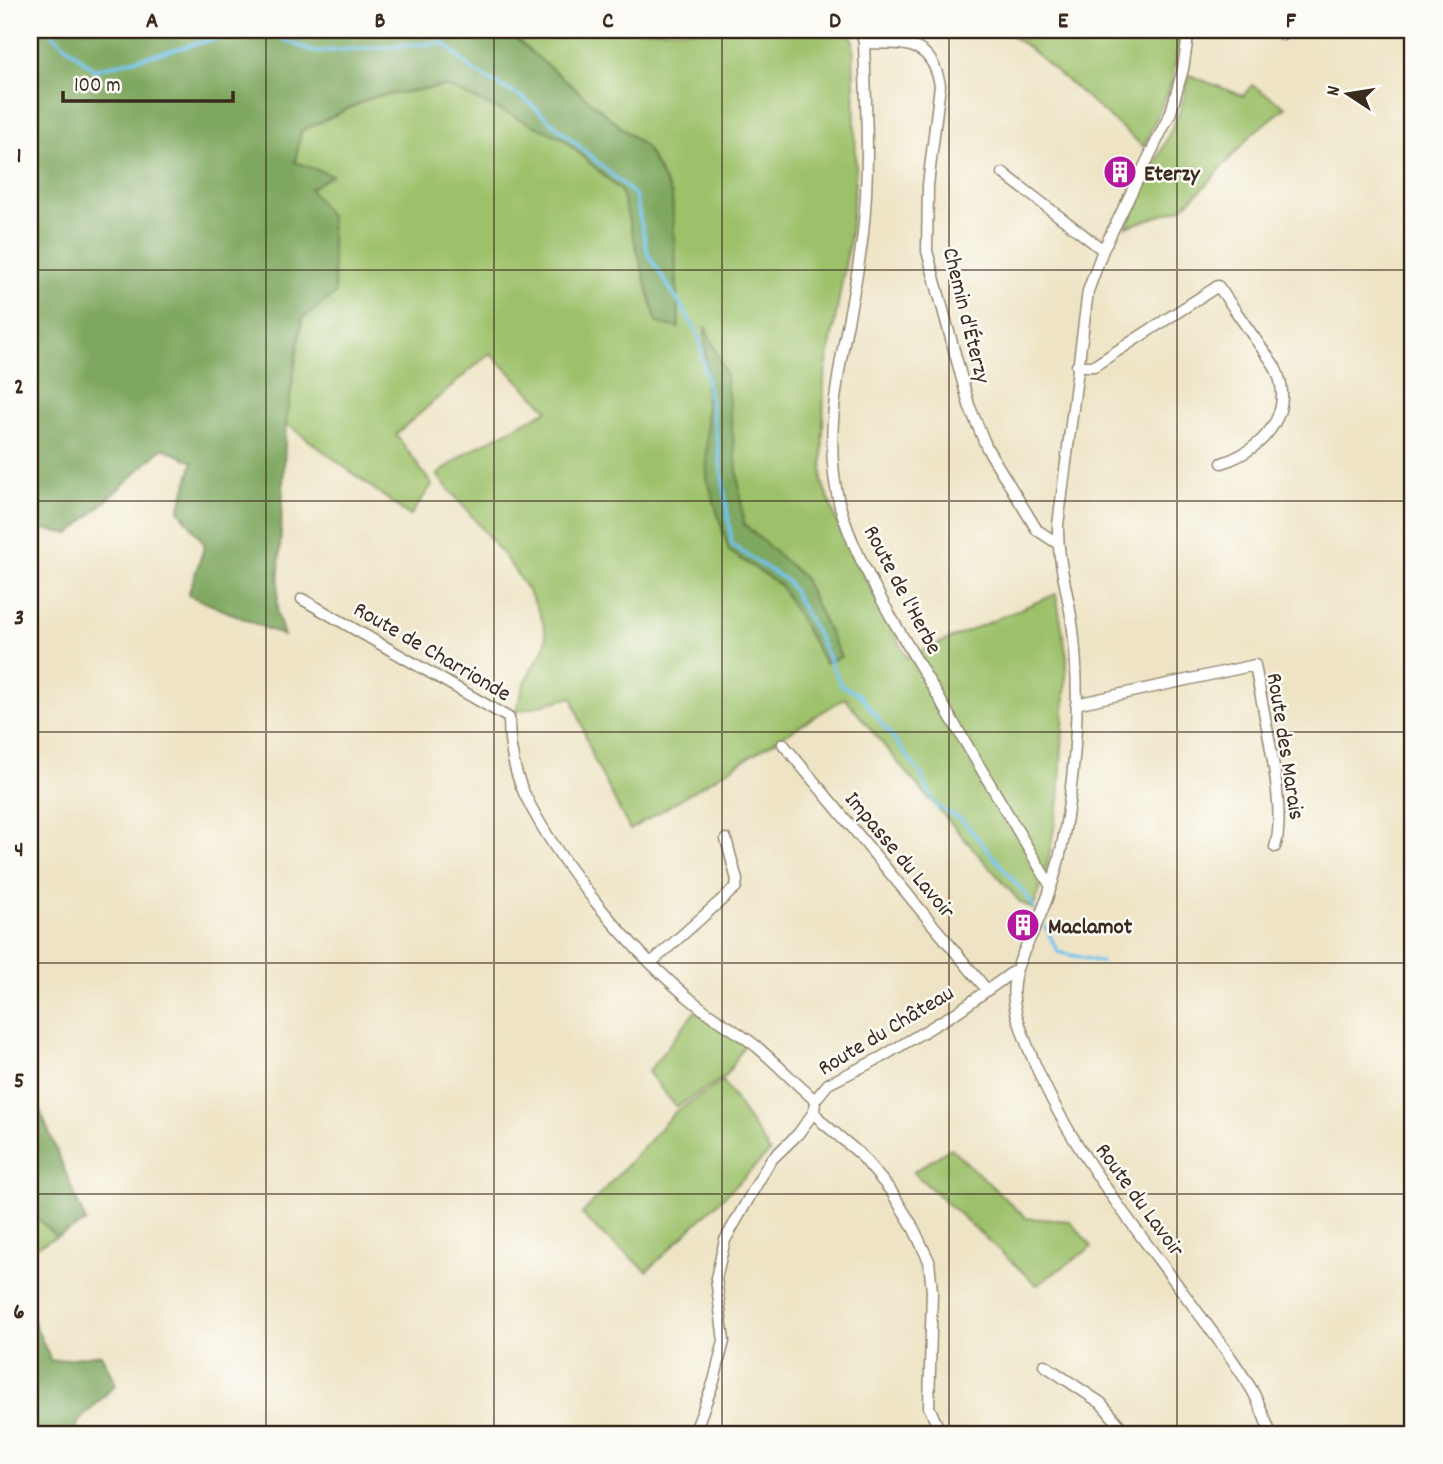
<svg xmlns="http://www.w3.org/2000/svg" width="1443" height="1464" viewBox="0 0 1443 1464" font-family="Dekko,sans-serif">
<style>
.green{fill:#9dc16b;stroke:#6c7644;stroke-width:2}
.forest{fill:#7ea75f;stroke:#5c683e;stroke-width:2}
.lines{fill:none;stroke-linecap:round;stroke-linejoin:round}
.stream{stroke:#71c2ed;stroke-width:3.5}
.minor-casing{stroke:#948772;stroke-width:13}
.minor{stroke:#fff;stroke-width:10}
.grid{fill:none;stroke:#3b2a1e;stroke-width:2;stroke-opacity:0.55}
.labels{text-anchor:middle;stroke-width:5;stroke-linejoin:round;paint-order:stroke}
.poi-label{font-size:23px;font-weight:bold;fill:#3b2a1e;stroke:#fdfcf7;text-anchor:start}
.street-label{font-size:23px;fill:#3b2a1e;stroke:#fdfcf7}
.neatline{fill:none;stroke:#3b2a1e;stroke-width:2.5}
.grid-label{font-size:23px;text-anchor:middle;font-weight:bold;fill:#3b2a1e}
</style>
<rect width="100%" height="100%" fill="#fdfcf7"/>
<filter id="ink" filterUnits="userSpaceOnUse"><feTurbulence type="fractalNoise" baseFrequency=".0143" numOctaves="2"/><feDisplacementMap in="SourceGraphic" scale="14" xChannelSelector="R" yChannelSelector="G"/><feConvolveMatrix kernelMatrix="1 2 1 2 8 2 1 2 1" color-interpolation-filters="sRGB"/></filter>
<filter id="wash" filterUnits="userSpaceOnUse"><feTurbulence type="fractalNoise" baseFrequency=".00686" numOctaves="4" result="noise"/><feDisplacementMap in="SourceGraphic" scale="28" xChannelSelector="R" yChannelSelector="G"/><feGaussianBlur stdDeviation="1.57" result="paint"/><feColorMatrix in="noise" values="0 0 0 0 0 0 0 0 0 0 0 0 0 0 0 0 0 1.4 0 .05"/><feComposite in="paint" operator="in"/></filter>
<g filter="url(#wash)">
<rect width="100%" height="100%" fill="#eee4c5"/>
<path class="green" d="M 505,30 L 840,30 L 853,38 L 856,169 L 849,244 L 824,380 L 822,482 L 841,532 L 907,657 L 1056,594 L 1067,657 L 1059,801 L 1048,862 L 1033,909 L 1020,902 L 905,771 L 845,698 L 630,830 L 594,760 L 572,697 L 515,712 C 520,699 523,684 530,672 C 535,661 546,652 546,639 C 546,595 465,510 437,475 L 469,451 L 548,410 L 490,353 L 396,434 L 432,485 L 410,516 L 286,423 L 302,319 L 310,188 L 295,162 L 301,131 L 373,97 L 447,86 L 563,138 L 621,191 L 657,323 L 679,327 L 672,195 L 646,148 Z
M 1003,30 L 1181,30 L 1172,82 L 1144,147 L 1029,48 Z
M 1189,75 L 1243,96 L 1252,85 L 1286,107 L 1253,133 L 1204,187 L 1182,208 L 1126,227 L 1182,106 Z
M 695,1011 L 745,1044 L 726,1076 L 676,1107 L 648,1072 Z
M 723,1081 L 770,1152 L 647,1271 L 598,1231 L 582,1214 L 675,1112 Z
M 951,1148 L 1026,1218 L 1070,1221 L 1092,1247 L 1037,1285 L 913,1172 Z
M 30,1210 L 56,1237 L 30,1250 Z"/>
<path class="forest" d="M 30,30 L 505,30 L 646,148 L 672,195 L 679,328 L 657,323 L 621,191 L 562,138 L 446,86 L 373,97 L 301,131 L 295,162 L 332,175 L 310,189 L 330,216 L 335,294 L 302,319 L 286,423 L 277,613 L 284,636 L 188,595 L 205,545 L 179,510 L 193,462 L 163,448 L 70,534 L 41,529 L 30,541 Z
M 705,326 L 725,372 L 744,524 L 803,577 L 841,657 L 825,663 L 780,585 L 729,551 L 707,478 Z
M 32,1091 L 86,1222 L 56,1237 L 30,1210 L 30,1096 Z
M 30,1313 L 51,1361 L 101,1354 L 116,1384 L 78,1422 L 76,1434 L 30,1434 Z"/>
<g class="lines">
<path class="stream" d="M 47,30 L 94,70 L 250,30
M 262,30 L 313,52 L 444,43 L 473,71 L 525,99 L 635,195 L 648,254 L 698,333 L 718,446 L 732,545 L 788,582 L 819,638 L 841,685 L 860,695 L 920,773 L 936,806 L 962,820 L 1026,895 L 1034,908
M 30,31 L 40,30
M 1045,926 L 1058,952 L 1101,962"/>
</g>
</g>
<g filter="url(#ink)">
<g class="lines">
<defs>
<path id="minor" d="M 861,30 L 864,43 C 866,106 870,170 863,233 C 854,319 816,421 840,506 C 851,545 872,582 891,617 L 1050,885
M 1189,30 L 1183,69 L 1171,112 L 1103,250 L 1088,291 L 1058,525 C 1057,561 1069,595 1073,630 C 1081,698 1075,773 1063,841 C 1058,866 1050,893 1040,916 C 1025,953 1005,975 1017,1016 C 1051,1124 1116,1202 1182,1291 C 1206,1324 1232,1356 1252,1390 C 1260,1404 1265,1420 1271,1434
M 1283,35 L 1286,30
M 864,43 C 903,44 931,38 940,85 L 928,185 L 927,251 L 969,405 L 987,448 L 1037,530 L 1057,543
M 1003,173 L 1103,250
M 1077,366 L 1094,366 L 1218,286 C 1231,304 1243,322 1256,340 C 1262,349 1270,358 1275,367 C 1297,413 1263,449 1222,463
M 302,599 L 509,718 C 509,743 514,772 525,795 C 560,867 633,953 695,1003 C 714,1019 737,1031 756,1046 C 776,1063 795,1083 815,1100
M 1076,704 L 1255,665 C 1262,708 1288,809 1275,847
M 783,744 L 987,990
M 652,962 L 736,887 L 737,880 L 726,839
M 1044,1365 L 1101,1403 L 1127,1434
M 694,1434 L 714,1381 L 724,1341 L 716,1278 L 725,1240 L 770,1161 L 798,1134 L 814,1112
M 941,1434 L 929,1407 L 932,1291 L 929,1261 L 912,1225 L 891,1191 L 860,1154 L 822,1122 L 814,1112 L 815,1100 L 828,1084 L 880,1058 L 957,1012 L 1014,971"/>
</defs>
<use href="#minor" class="minor-casing"/>
<use href="#minor" class="minor"/>
</g>
</g>
<path class="grid" d="M 266,30 L 266,1434M 494,30 L 494,1434M 722,30 L 722,1434M 949,30 L 949,1434M 1177,30 L 1177,1434M 30,270 L 1413,270M 30,501 L 1413,501M 30,732 L 1413,732M 30,963 L 1413,963M 30,1194 L 1413,1194"/>
<defs>
<symbol id="building-disc" viewBox="-11 -11 22 22"><circle r="9.5" fill="#b5179e" stroke="#fdfcf7"/><path d="M-4-6H4V6H1V3H-1V6H-4ZM-2.5-4.3h1.7v1.8h-1.7ZM.8-4.3h1.7v1.8H.8ZM-2.5-1h1.7V.8h-1.7ZM.8-1h1.7V.8H.8Z" fill="#fff"/></symbol>
</defs>
<g fill-rule="evenodd">
<use href="#building-disc" x="1101" y="153" width="38" height="38"/>
<use href="#building-disc" x="1004" y="906" width="38" height="38"/>
</g>
<g class="labels">
<g class="poi-label">
<text x="1144" y="180">Eterzy</text>
<text x="1048" y="933">Maclamot</text>
</g>
<g class="street-label">
<text transform="translate(968 315) rotate(76)" y="8">Chemin d'Éterzy</text>
<text transform="translate(904 589) rotate(62)" y="8">Route de l'Herbe</text>
<text transform="translate(433 650) rotate(30)" y="8">Route de Charrionde</text>
<text transform="translate(1287 746) rotate(81)" y="8">Route des Marais</text>
<text transform="translate(901 854) rotate(50)" y="8">Impasse du Lavoir</text>
<text transform="translate(885 1029) rotate(-31)" y="8">Route du Château</text>
<text transform="translate(1141 1199) rotate(54)" y="8">Route du Lavoir</text>
</g>
</g>
<rect width="1443" height="1464" fill="none" stroke="#fdfcf7" stroke-width="77"/>
<g transform="translate(1348 94) rotate(282)" stroke="#fdfcf7" stroke-width="5" paint-order="stroke">
<path d="M0-5L12 26L0 18L-12 26Z" fill="#3b2a1e"/>
<text y="-10" font-size="19" font-weight="bold" text-anchor="middle" fill="#3b2a1e">N</text>
</g>
<path d="M63 91v10h170v-10" fill="none" stroke="#3b2a1e" stroke-width="3.5"/>
<text x="74" y="91" font-size="21" fill="#3b2a1e" stroke="#fdfcf7" stroke-width="5" paint-order="stroke">100 m</text>
<rect x="38" y="38" width="1366" height="1388" class="neatline"/>
<g class="grid-label">
<text x="152" y="27">A</text>
<text x="380" y="27">B</text>
<text x="608" y="27">C</text>
<text x="835" y="27">D</text>
<text x="1063" y="27">E</text>
<text x="1291" y="27">F</text>
<text x="19" y="162">1</text>
<text x="19" y="393">2</text>
<text x="19" y="624">3</text>
<text x="19" y="856">4</text>
<text x="19" y="1087">5</text>
<text x="19" y="1318">6</text>
</g>
</svg>
